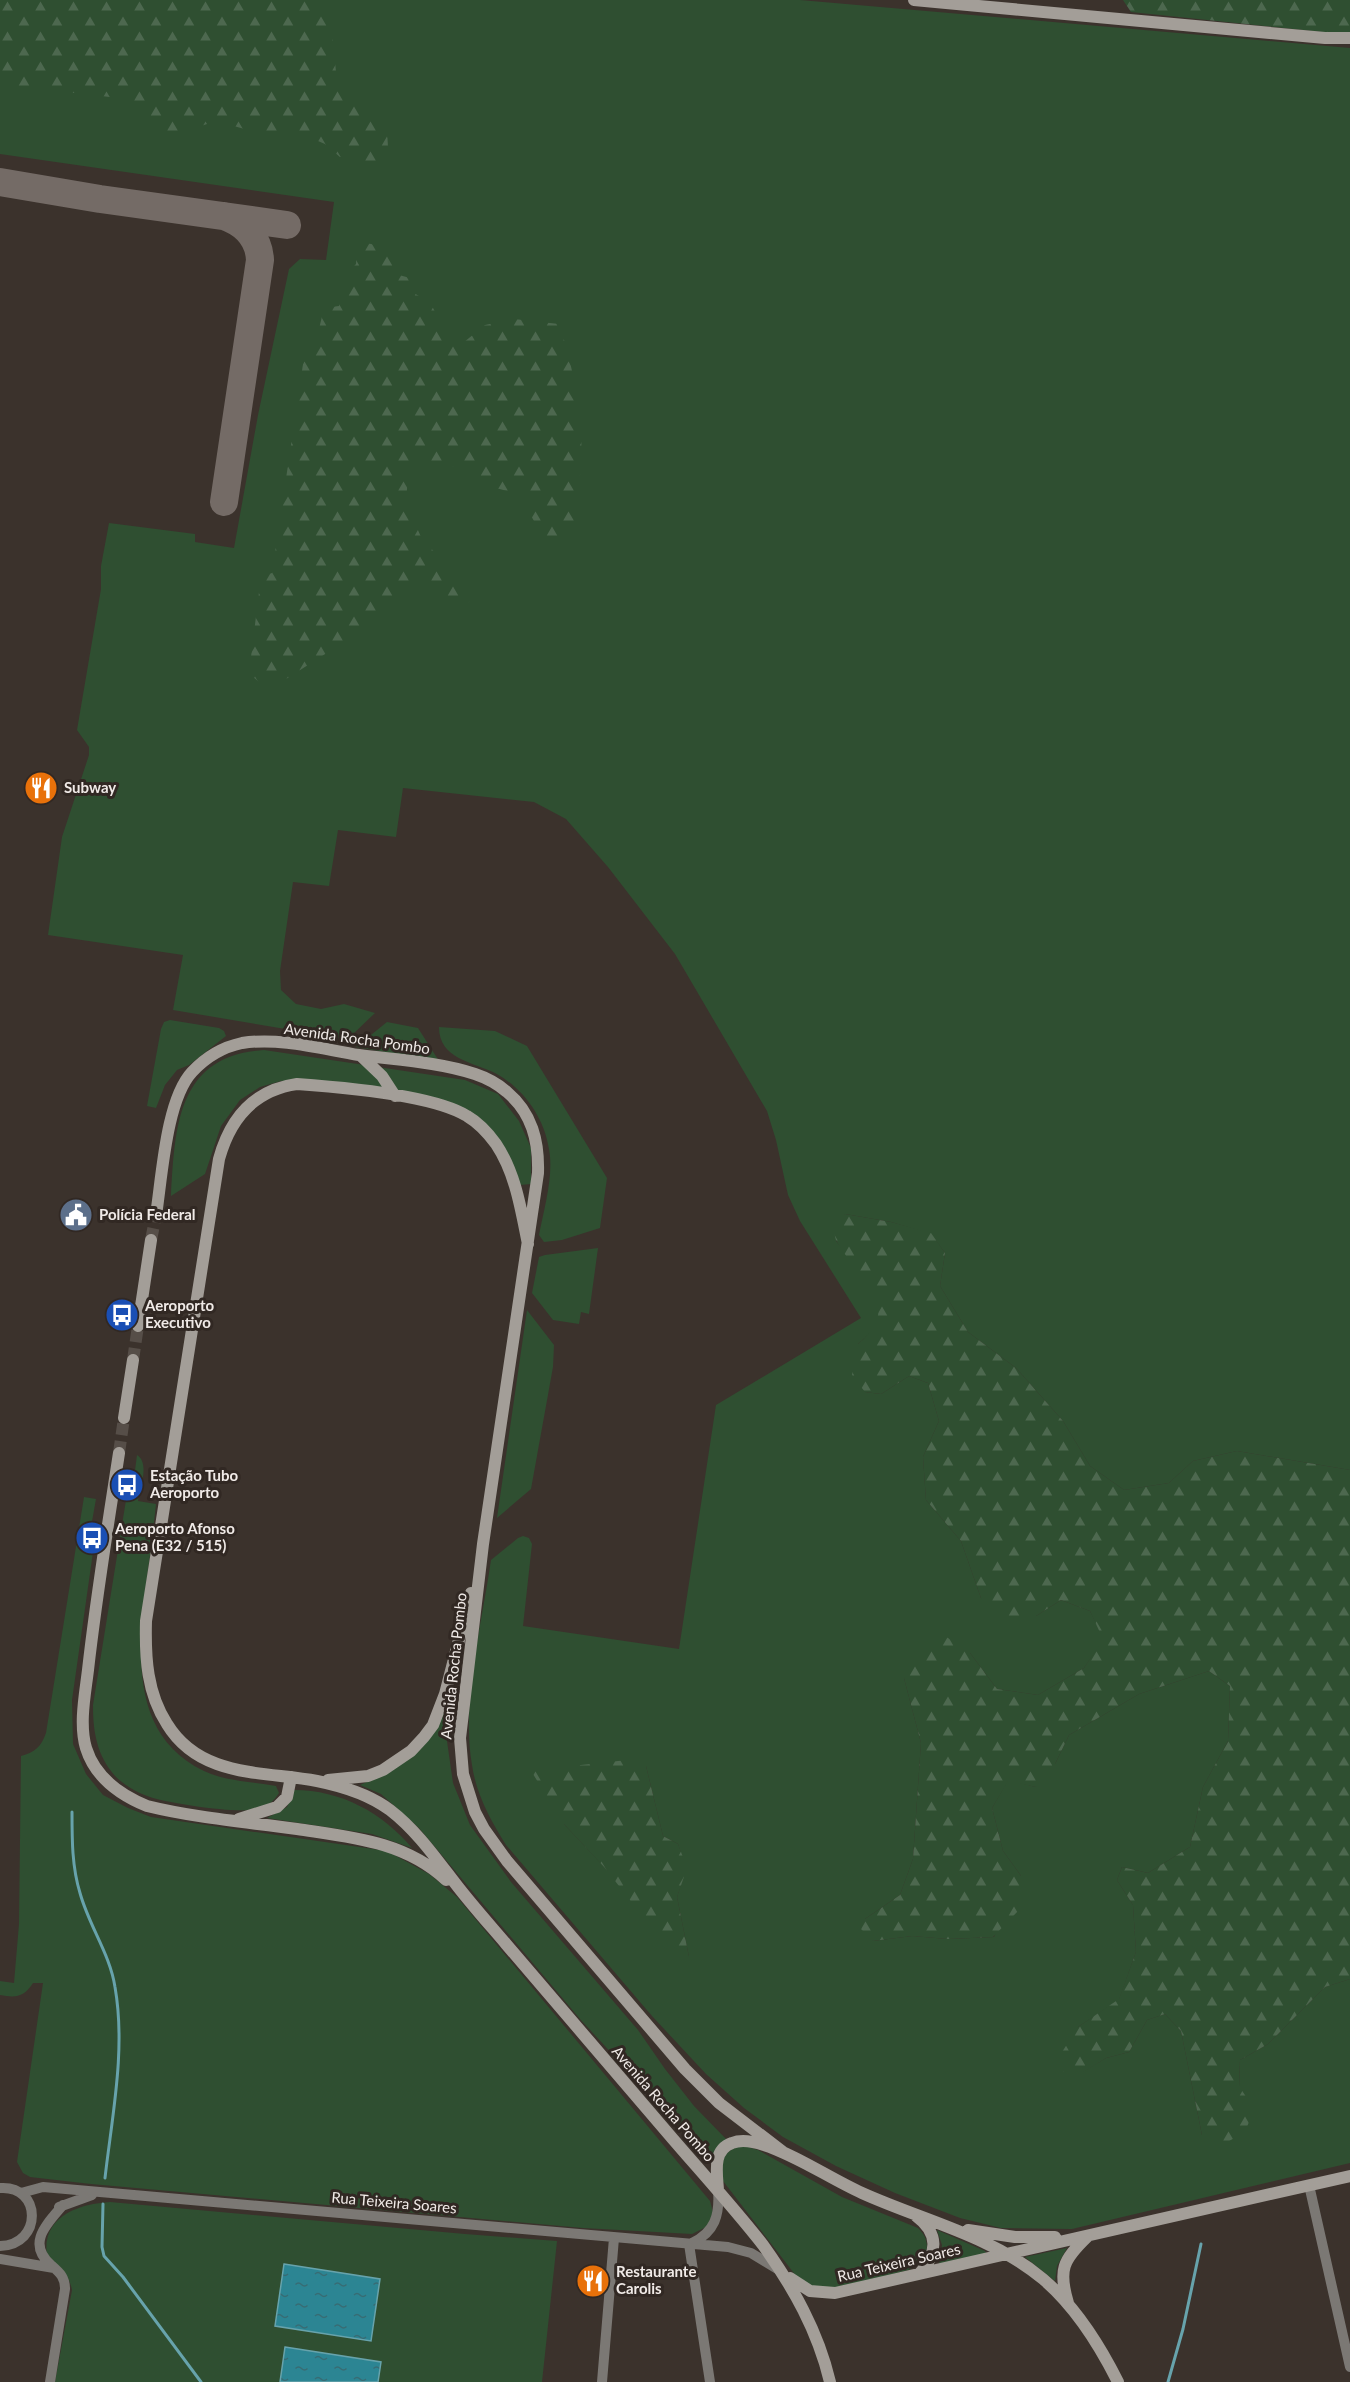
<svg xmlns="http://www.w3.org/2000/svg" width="1350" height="2382" viewBox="0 0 1350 2382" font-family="Lato,sans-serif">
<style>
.green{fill:#2f4f31;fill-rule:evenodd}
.forest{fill:url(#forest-firs)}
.water{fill:url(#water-ripples);stroke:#67a3ac;stroke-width:1.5}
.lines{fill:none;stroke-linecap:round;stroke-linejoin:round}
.stream{stroke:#67a3ac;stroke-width:3}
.taxiway{stroke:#746b66;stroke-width:28}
.secondary-tunnel{stroke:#564e48;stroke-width:12;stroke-dasharray:12 6;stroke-linecap:butt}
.street{stroke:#7b7874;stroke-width:10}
.secondary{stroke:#a39e98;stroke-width:12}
.labels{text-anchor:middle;stroke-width:6;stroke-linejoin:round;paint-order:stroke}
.poi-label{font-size:15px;font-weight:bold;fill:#f0eae7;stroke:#312823;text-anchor:start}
.street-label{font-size:15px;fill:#f0eae7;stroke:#312823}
</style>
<defs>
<pattern id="forest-firs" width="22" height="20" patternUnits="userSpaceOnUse" patternTransform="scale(1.5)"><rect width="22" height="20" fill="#2f4f31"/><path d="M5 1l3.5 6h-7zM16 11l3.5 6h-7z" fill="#4d684f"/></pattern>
<pattern id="water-ripples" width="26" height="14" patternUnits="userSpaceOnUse" patternTransform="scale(1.5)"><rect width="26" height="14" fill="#2c8593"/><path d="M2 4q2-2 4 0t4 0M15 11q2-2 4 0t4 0" fill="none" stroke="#376c74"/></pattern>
</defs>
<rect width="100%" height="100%" fill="#3b322c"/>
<path class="green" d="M 0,0 L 800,0 L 1350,48 L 1350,1470 L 1237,1451 L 1193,1461 L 1169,1483 L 1124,1490 L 1090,1466 L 1063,1421 L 1016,1368 L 968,1332 L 940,1286 L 945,1253 L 931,1234 L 891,1222 L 845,1214 L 836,1241 C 849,1258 881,1291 880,1313 C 879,1327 867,1336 858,1344 L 865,1392 L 881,1394 L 909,1376 L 928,1383 L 939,1421 L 923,1457 L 926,1500 L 961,1541 L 981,1598 L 1036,1616 L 1061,1600 L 1090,1611 L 1104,1639 L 1084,1668 L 1038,1695 L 997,1689 L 970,1653 L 904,1678 L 921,1743 L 913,1859 L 900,1895 L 865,1919 L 873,1941 L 912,1936 L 948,1939 L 994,1937 L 1021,1876 L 1003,1851 L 992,1808 L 1008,1780 L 1036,1787 L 1055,1764 L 1069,1735 L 1139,1694 L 1209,1671 L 1230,1686 L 1228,1741 L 1203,1787 L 1190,1847 L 1148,1873 L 1122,1867 L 1117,1880 L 1133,1905 L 1136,1952 L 1119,2000 L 1078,2027 L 1077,2075 L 1106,2058 L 1129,2052 L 1147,2020 L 1165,2014 L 1181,2031 L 1202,2135 L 1239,2086 L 1240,2060 L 1268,2044 L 1325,1987 L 1350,1979 L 1350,2163 L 1072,2229 L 1001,2228 L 960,2218 L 895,2193 L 836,2166 L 783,2137 L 744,2108 L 706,2074 L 652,2016 L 506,1845 C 491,1821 476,1794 472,1765 C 461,1703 482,1623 491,1560 L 518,1538 L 523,1536 L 529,1538 L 532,1544 L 523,1626 L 679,1649 L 716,1405 L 861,1318 L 800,1221 L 788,1195 L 776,1140 L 767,1111 L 675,954 L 608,867 L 566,819 L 534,802 L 403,788 L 396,837 L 338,830 L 329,886 L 293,882 L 280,971 L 281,990 L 296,1004 L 321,1009 L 344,1004 L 375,1013 L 351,1036 L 345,1039 L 173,1010 L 183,955 L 48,935 L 62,837 L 89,755 L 89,747 L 77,730 L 101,589 L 101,566 L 109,523 L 195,534 L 195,542 L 234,548 L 258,415 L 289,269 L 300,259 L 326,260 L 334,202 L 0,154 ZM 646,1766 L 663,1836 L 678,1844 L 686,1868 L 677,1897 L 689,1957 L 564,1824 Z
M 170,1020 L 219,1028 L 224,1031 L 226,1036 L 189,1065 L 177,1070 L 165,1085 L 156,1108 L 147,1106 L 161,1029 L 164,1022 Z
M 387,1022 L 418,1028 L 439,1061 L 356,1047 Z
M 439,1027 L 495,1031 L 527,1046 L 607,1178 L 600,1228 L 562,1240 L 544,1242 L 539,1235 C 544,1208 554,1176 549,1149 C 544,1117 523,1088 495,1073 C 473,1062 439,1059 439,1027 Z
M 264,1050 L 465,1080 L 498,1094 L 519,1121 L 531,1148 L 531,1184 L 520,1185 L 468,1110 L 312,1081 L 281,1081 L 260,1087 L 240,1100 L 221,1126 L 205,1174 L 171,1196 C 175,1127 177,1055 264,1050 Z
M 598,1248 L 589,1314 L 581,1312 L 579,1324 L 553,1320 L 532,1293 L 539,1257 L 545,1255 Z
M 527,1310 L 554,1345 L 553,1367 L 531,1489 L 497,1518 Z
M 137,1455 C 150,1463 140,1488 138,1501 L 156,1504 C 153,1531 150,1558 146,1585 C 138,1654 130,1735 204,1771 C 225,1781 253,1782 276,1786 L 279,1793 C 274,1801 268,1806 258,1809 C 237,1814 175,1804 153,1798 C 139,1794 119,1783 111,1771 C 96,1751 93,1729 93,1705 L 126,1500 L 131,1501 Z
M 84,1497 L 96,1499 L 88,1544 L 94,1545 L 72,1700 L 73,1744 L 86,1774 L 103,1795 L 128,1808 L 151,1817 L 387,1851 L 429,1874 L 457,1897 L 710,2201 L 713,2212 L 708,2226 L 692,2234 L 583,2228 L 91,2184 L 30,2177 L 23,2173 L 17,2162 L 43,1983 L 33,1983 C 24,1997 16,1998 0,1995 L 0,1981 L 14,1983 L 19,1924 L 21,1756 C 35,1752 41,1747 46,1733 Z
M 450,1701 L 447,1741 L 453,1783 L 470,1825 L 511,1882 L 638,2030 L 665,2069 L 694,2106 L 728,2141 L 717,2149 L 711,2161 L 580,2019 L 419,1828 L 381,1794 L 360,1785 L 388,1772 L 431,1734 Z
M 294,1790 C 341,1790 383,1813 412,1848 L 372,1834 L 267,1818 L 287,1807 Z
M 738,2147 L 748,2147 L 758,2150 L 842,2197 L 918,2228 C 934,2243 927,2261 908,2270 L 833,2290 L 803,2285 L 723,2181 C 719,2166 721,2152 738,2147 Z
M 110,2202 L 465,2234 L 557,2241 L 542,2382 L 55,2382 L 72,2290 C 69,2273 58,2266 47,2256 C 41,2217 78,2204 110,2202 Z
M 937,2230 L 985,2251 L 987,2255 L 939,2265 L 942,2245 Z
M 1067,2248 L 1057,2266 L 1055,2281 L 1025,2257 Z"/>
<path class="forest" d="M 0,0 L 329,0 L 336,72 L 387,131 L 389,163 L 372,173 L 357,154 L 340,157 L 325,144 L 297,132 L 277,138 L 216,121 L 171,136 L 144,112 L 110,97 L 22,87 L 0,90 L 0,10 L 2,8 Z
M 1123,0 L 1350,0 L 1350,35 L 1131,12 Z
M 366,243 L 376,245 L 387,244 L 391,249 L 399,275 L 410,278 L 414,293 C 432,304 436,306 438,328 L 458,347 L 485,325 L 514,319 L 559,324 C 572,361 584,420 581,460 C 580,486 575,511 576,538 L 544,539 L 519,494 L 477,483 L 455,467 L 425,460 L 408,475 L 406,503 L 421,537 L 474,597 L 459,611 L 426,579 L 394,595 L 386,615 L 283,681 L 261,684 L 249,673 L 261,576 L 272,573 L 303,364 L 319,329 L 324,308 L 339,306 C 344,293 347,272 356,264 L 357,248 Z
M 845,1214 L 891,1222 L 931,1233 L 945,1253 L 940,1286 L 968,1332 L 1016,1368 L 1063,1421 L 1090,1466 L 1124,1490 L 1169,1483 L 1193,1461 L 1237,1451 L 1350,1470 L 1350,1979 L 1325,1987 L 1268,2044 L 1240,2060 L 1239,2086 L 1254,2109 L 1245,2132 L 1222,2145 L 1202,2135 L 1181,2031 L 1165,2014 L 1147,2020 L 1129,2052 L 1106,2058 L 1077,2076 L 1062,2071 L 1057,2060 L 1078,2027 L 1119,1999 L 1136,1952 L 1133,1905 L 1117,1880 L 1122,1867 L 1148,1873 L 1190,1847 L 1203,1787 L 1228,1741 L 1230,1686 L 1209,1671 L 1139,1694 L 1069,1735 L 1055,1764 L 1053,1781 L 1036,1787 L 1008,1781 L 992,1808 L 1003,1851 L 1021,1876 L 1020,1909 L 993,1937 L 948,1939 L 912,1936 L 873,1941 L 861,1929 L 865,1919 L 900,1895 L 913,1859 L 921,1743 L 904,1678 L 915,1650 L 945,1636 L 970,1653 L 997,1689 L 1038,1695 L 1084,1668 L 1103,1639 L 1090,1611 L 1061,1600 L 1036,1616 L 995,1616 L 981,1598 L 961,1541 L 926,1500 L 923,1457 L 939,1421 L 928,1383 L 909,1376 L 881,1394 L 865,1392 L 852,1375 L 858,1344 C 906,1305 857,1278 837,1242 C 834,1237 835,1230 834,1224 Z
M 637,1759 L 646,1766 L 663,1836 L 678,1844 L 687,1868 L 677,1897 L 689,1957 L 685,1964 L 678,1962 L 605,1868 L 564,1824 L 533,1774 L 534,1770 Z"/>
<path class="water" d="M 284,2264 L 380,2279 L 371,2341 L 275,2326 Z
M 285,2347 L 381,2362 L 378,2382 L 280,2382 Z"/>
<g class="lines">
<path class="stream" d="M 72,1812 C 72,1840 72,1867 80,1893 C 89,1926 110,1954 115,1987 C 126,2050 112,2116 105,2178
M 103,2204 L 102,2247 L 104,2256 L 123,2277 L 201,2382
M 1168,2382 L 1183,2329 L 1201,2244"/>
<path class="taxiway" d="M 0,182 L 100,199 L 287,225
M 224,216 C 244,223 259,238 260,260 L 224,502"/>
<path class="secondary-tunnel" d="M 151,1240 L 156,1215
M 133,1360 L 138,1326
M 119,1453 L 124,1418"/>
<path class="street" d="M 1309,2185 L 1350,2367
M 0,2188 C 42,2185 43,2245 0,2246
M 21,2193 L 43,2187 L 728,2247 L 751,2253 L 779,2270
M 59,2207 L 92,2195
M 692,2243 C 715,2232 720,2215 718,2190
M 689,2244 L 710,2382
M 0,2259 L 54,2268
M 50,2382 L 65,2289 C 65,2277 60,2273 51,2265 C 26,2243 47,2224 63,2205
M 602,2382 L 614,2238"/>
<path class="secondary" d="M 914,0 L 1325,38 L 1350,38
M 360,1055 L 382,1076 L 395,1096
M 156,1215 C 162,1177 166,1100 192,1072 C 205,1058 223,1047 242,1043 C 280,1037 322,1049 359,1055 C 397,1060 439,1062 475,1074 C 487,1078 498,1084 507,1092 C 532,1113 539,1141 538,1173 L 483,1544 L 460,1738 L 463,1774 L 475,1812 L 484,1829 L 507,1861 L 685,2069 L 719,2103 L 783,2152
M 528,1244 C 521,1210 516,1174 496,1144 C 488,1133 479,1123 467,1116 C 433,1095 339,1087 297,1084 C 254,1090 230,1119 219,1159 L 146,1621 C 145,1658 147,1693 167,1724 C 200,1778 263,1771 317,1781 C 342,1786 370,1795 390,1810 C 416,1830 435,1857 455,1883 C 471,1904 489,1924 506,1944 C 561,2009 617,2073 672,2138 C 703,2174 734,2208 763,2245 C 793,2287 818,2331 830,2382
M 138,1326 L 151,1240
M 124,1418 L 133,1360
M 119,1453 C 108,1525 96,1598 88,1670 C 85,1695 79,1724 86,1748 C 95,1777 120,1795 147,1806 C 196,1818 247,1822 297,1829 C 349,1837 405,1841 446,1880
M 328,1780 L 368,1776 L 383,1770 L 411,1751 L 424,1737 L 433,1725 L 445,1694 L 471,1593
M 239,1819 L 277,1807 L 287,1797 L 291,1777
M 718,2190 C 717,2173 712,2150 732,2143 C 742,2139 755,2142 764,2145 C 798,2156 829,2178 862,2193 C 924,2221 990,2235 1043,2279 C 1076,2307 1099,2344 1118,2382
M 916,2216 C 939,2233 938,2253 920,2273
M 968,2230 L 1015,2237 L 1055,2237
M 790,2278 L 810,2291 L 835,2293 L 1350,2176
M 1068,2303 C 1058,2270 1063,2260 1087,2237"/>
</g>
<defs>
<symbol id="restaurant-disc" viewBox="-11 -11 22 22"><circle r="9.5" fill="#e8710a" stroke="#312823"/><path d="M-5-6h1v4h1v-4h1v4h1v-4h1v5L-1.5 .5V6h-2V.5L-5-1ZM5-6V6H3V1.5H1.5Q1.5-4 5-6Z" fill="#fff"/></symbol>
<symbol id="civic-disc" viewBox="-11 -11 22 22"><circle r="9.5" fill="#5c6f8a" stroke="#312823"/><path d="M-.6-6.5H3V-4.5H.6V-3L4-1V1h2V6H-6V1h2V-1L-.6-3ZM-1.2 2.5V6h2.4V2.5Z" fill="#fff"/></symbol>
<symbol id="bus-disc" viewBox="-11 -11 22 22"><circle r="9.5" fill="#1a4fb4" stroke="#312823"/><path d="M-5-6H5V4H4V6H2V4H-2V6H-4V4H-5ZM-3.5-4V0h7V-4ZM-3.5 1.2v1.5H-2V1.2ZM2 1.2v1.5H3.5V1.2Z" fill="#fff"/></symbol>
</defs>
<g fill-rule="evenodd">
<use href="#restaurant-disc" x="22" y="769" width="38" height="38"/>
<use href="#civic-disc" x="57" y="1196" width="38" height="38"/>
<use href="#bus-disc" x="103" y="1296" width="38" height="38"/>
<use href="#bus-disc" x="108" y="1466" width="38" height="38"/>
<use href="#bus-disc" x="73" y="1519" width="38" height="38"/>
<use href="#restaurant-disc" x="574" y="2262" width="38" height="38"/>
</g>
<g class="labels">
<g class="poi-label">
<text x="64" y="793">Subway</text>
<text x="99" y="1220">Polícia Federal</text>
<text x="145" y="1311">Aeroporto<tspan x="145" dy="17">Executivo</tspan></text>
<text x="150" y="1481">Estação Tubo<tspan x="150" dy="17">Aeroporto</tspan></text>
<text x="115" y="1534">Aeroporto Afonso<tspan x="115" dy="17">Pena (E32 / 515)</tspan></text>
<text x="616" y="2277">Restaurante<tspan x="616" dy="17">Carolis</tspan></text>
</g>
<g class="street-label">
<text transform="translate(357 1039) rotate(8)" y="5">Avenida Rocha Pombo</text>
<text transform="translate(454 1666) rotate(-84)" y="5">Avenida Rocha Pombo</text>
<text transform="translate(663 2104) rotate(49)" y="5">Avenida Rocha Pombo</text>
<text transform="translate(394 2203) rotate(5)" y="5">Rua Teixeira Soares</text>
<text transform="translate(899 2263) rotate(-13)" y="5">Rua Teixeira Soares</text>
</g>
</g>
</svg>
